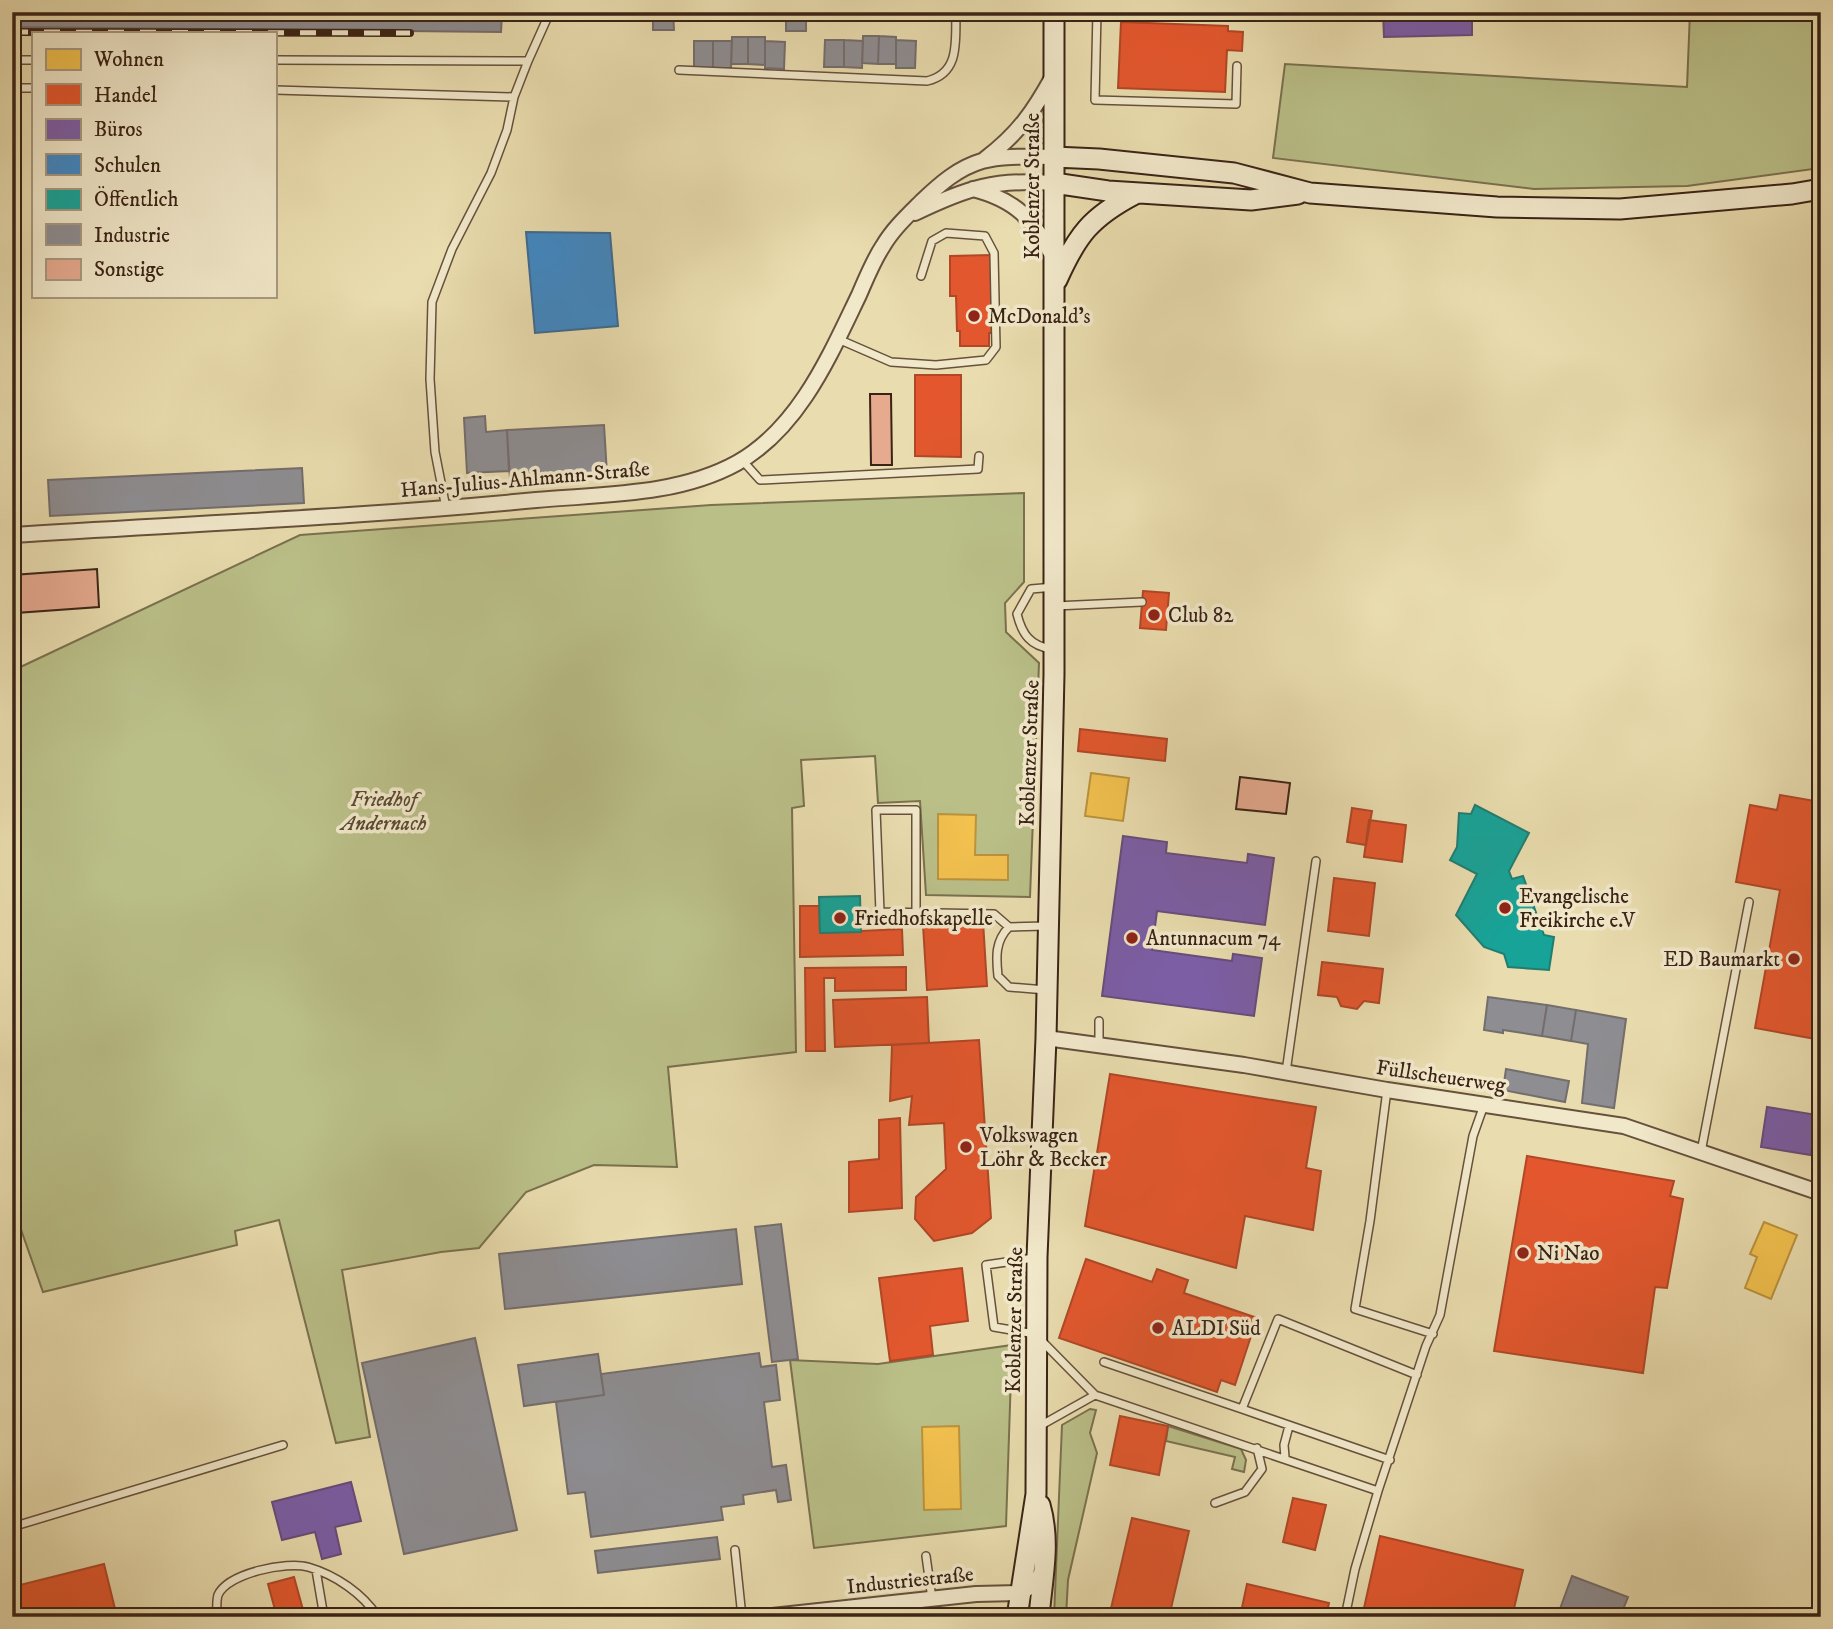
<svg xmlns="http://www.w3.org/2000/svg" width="1833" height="1629" viewBox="0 0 1833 1629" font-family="'IM FELL DW Pica',serif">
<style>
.green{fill:#babf88;stroke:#7a714f;stroke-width:2}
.homes{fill:#f2c14e;stroke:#bb923d;stroke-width:2}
.shops{fill:#e4572e;stroke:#b14727;stroke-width:2}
.offices{fill:#7b5ea7;stroke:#684c7c;stroke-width:2}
.schools{fill:#3f88c5;stroke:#3e6a90;stroke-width:2}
.public{fill:#17a398;stroke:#227d71;stroke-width:2}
.industry{fill:#8d8d92;stroke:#746d6d;stroke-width:2}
.building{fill:#e6aa8f;stroke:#3a2316;stroke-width:2}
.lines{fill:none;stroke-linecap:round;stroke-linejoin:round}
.lane-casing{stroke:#66513c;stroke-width:10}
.street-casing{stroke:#66513c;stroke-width:18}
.secondary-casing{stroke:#3a2316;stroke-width:23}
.lane{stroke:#f1e8ca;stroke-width:7}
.street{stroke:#f1e8ca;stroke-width:14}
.secondary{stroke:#f1e8ca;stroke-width:19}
.rail-casing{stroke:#3a2316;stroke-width:8}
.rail{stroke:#f1e8ca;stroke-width:5;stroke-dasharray:16;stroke-linecap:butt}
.poi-dot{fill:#8f2418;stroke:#f1e8ca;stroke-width:2.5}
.labels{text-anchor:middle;stroke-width:7;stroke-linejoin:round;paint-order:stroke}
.street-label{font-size:21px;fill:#3a2316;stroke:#f1e8ca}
.poi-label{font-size:21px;fill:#3a2316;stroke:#f1e8ca;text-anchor:start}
.park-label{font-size:21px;font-style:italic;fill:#5a4a32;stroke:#f1e8ca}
</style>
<rect width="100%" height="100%" fill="#e9dcae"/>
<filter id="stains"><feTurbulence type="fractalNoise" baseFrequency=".00286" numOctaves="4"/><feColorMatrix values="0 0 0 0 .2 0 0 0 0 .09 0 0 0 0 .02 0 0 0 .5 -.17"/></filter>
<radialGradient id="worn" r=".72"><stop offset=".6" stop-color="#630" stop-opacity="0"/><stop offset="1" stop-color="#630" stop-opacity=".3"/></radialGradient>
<path class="green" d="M 1690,12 L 1810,12 L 1821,32 L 1821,168 L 1687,186 L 1534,189 L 1273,158 L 1285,64 L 1687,87 Z
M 1024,493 L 1024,582 L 1005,603 L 1006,632 L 1039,663 L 1030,897 L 926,895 L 920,801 L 878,803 L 875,756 L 801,760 L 804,806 L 792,808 L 796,1052 L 668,1067 L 677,1167 L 594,1165 L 526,1192 L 479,1248 L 441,1252 L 342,1270 L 370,1437 L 336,1443 L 279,1220 L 235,1231 L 237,1245 L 43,1292 L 12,1204 L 12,671 L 300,535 L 711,505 Z
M 1012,1345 L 1006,1526 L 814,1548 L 790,1360 L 878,1364 Z
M 1090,1409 L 1096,1410 L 1090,1433 L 1097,1453 L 1068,1580 L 1066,1617 L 1054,1617 L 1062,1425 Z
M 1168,1426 L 1241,1449 L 1246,1460 L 1244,1472 L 1232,1469 L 1235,1457 L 1166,1441 Z"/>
<path class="homes" d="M 1091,773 L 1129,778 L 1123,821 L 1085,816 Z
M 938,814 L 976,815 L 975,855 L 1008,855 L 1008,880 L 938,879 Z
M 1764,1222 L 1797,1235 L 1771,1299 L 1745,1288 L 1757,1257 L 1750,1254 Z
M 959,1426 L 961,1509 L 924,1510 L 922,1427 Z"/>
<path class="shops" d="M 1121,22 L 1228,26 L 1228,31 L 1243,32 L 1242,51 L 1227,50 L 1225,92 L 1118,88 Z
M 991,255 L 992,333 L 989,333 L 989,346 L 960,346 L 960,331 L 957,331 L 956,296 L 950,296 L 950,256 Z
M 915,375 L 961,375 L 961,457 L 915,456 Z
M 1143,591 L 1169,593 L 1166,630 L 1140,628 Z
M 1080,729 L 1167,739 L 1165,761 L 1078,751 Z
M 1780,795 L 1821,802 L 1821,1040 L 1755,1028 L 1780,890 L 1736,882 L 1750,805 L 1777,810 Z
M 1352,808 L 1372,811 L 1366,845 L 1347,842 Z
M 1369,820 L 1406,825 L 1402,862 L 1364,857 Z
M 1334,878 L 1375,883 L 1369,936 L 1328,931 Z
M 800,906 L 819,906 L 820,933 L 902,929 L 903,955 L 800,957 Z
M 983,921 L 987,986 L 927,990 L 923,925 Z
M 1322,962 L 1383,969 L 1379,1003 L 1364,1001 L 1357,1009 L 1341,1006 L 1337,997 L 1318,995 Z
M 906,967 L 906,990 L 835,991 L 835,978 L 824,978 L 825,1051 L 806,1051 L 805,968 Z
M 927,997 L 929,1043 L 835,1047 L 833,1000 Z
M 979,1040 L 991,1218 L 972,1233 L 934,1241 L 915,1219 L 916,1197 L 946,1169 L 944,1123 L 909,1125 L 912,1096 L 890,1101 L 892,1045 Z
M 1110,1074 L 1316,1107 L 1306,1168 L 1321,1171 L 1313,1230 L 1245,1216 L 1236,1268 L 1085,1226 Z
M 900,1118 L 902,1208 L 849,1212 L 849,1162 L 879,1159 L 879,1120 Z
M 1527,1156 L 1674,1181 L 1670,1196 L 1683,1199 L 1667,1288 L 1655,1287 L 1643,1373 L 1494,1351 Z
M 1086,1259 L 1152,1282 L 1157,1269 L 1188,1280 L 1184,1293 L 1257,1318 L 1235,1385 L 1221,1380 L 1217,1392 L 1059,1338 Z
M 962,1268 L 968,1321 L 930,1326 L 933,1355 L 890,1361 L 879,1278 Z
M 1120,1416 L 1168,1426 L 1159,1475 L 1110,1465 Z
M 1293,1498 L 1326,1505 L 1315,1550 L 1283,1542 Z
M 1132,1518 L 1189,1531 L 1169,1617 L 1109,1617 Z
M 1380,1536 L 1523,1570 L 1512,1617 L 1362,1617 Z
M 104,1564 L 117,1617 L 12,1617 L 12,1587 Z
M 294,1577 L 305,1617 L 277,1617 L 268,1584 Z
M 1247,1584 L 1329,1603 L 1326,1617 L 1240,1617 Z"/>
<path class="offices" d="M 1383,12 L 1472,12 L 1472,35 L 1384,37 Z
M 1123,836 L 1167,842 L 1166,853 L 1247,863 L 1248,854 L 1274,858 L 1265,925 L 1157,911 L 1152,950 L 1232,961 L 1233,954 L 1262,958 L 1254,1016 L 1102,996 Z
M 1767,1107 L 1817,1115 L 1811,1155 L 1761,1147 Z
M 351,1482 L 361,1521 L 335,1527 L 341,1554 L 322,1559 L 315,1532 L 282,1540 L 272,1502 Z"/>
<path class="schools" d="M 526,232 L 610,233 L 618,326 L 535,333 Z"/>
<path class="public" d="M 1475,805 L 1529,833 L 1509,871 L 1512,879 L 1523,876 L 1544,935 L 1554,937 L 1549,970 L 1508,967 L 1504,954 L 1484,947 L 1456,915 L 1477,874 L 1450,860 L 1457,847 L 1459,813 L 1471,814 Z
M 860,896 L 861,932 L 820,933 L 819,897 Z"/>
<path class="industry" d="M 12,12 L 502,12 L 501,32 L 12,27 Z
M 653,12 L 673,12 L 674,30 L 653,30 Z
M 786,12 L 806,12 L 806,31 L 786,31 Z
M 863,36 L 879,36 L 878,64 L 862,63 Z
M 879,36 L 896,37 L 896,64 L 878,64 Z
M 732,37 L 748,37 L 748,64 L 731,64 Z
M 748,37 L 765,37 L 765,65 L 748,64 Z
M 825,40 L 844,40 L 844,67 L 824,67 Z
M 844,40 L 863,41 L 862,68 L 844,67 Z
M 896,40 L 916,41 L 915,68 L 896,68 Z
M 694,41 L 713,41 L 713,68 L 694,68 Z
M 713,41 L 732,41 L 731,68 L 713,68 Z
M 765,41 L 785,42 L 784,69 L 765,68 Z
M 485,416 L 486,432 L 507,430 L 509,471 L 467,473 L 464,418 Z
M 604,425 L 607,474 L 510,479 L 507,430 Z
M 302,468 L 304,503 L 50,516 L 48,480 Z
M 1488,997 L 1547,1005 L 1542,1036 L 1503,1030 L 1503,1033 L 1484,1030 Z
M 1547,1005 L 1576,1010 L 1571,1041 L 1542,1036 Z
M 1576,1010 L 1626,1019 L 1614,1108 L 1582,1103 L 1588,1044 L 1571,1041 Z
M 1506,1069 L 1569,1081 L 1565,1102 L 1503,1090 Z
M 781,1224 L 798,1359 L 772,1362 L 755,1227 Z
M 736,1229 L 742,1284 L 505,1309 L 499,1254 Z
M 475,1338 L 517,1530 L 404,1554 L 362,1363 Z
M 759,1353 L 761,1367 L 776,1365 L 780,1400 L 764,1402 L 772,1467 L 786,1465 L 791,1500 L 778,1502 L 776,1490 L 743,1495 L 744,1504 L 721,1507 L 723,1520 L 591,1537 L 585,1492 L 568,1494 L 556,1402 L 604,1395 L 601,1374 Z
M 598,1354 L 604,1395 L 524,1406 L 518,1365 Z
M 717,1537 L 720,1559 L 598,1573 L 595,1551 Z
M 1572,1576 L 1628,1597 L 1620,1617 L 1557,1617 Z"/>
<path class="building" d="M 870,394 L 891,394 L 892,465 L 871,465 Z
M 97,569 L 99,607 L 16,613 L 17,629 L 12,629 L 12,575 Z
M 1240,777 L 1290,783 L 1286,814 L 1236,809 Z"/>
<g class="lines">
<defs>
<path id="lane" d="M 1097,12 L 1095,100 L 1236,104 L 1237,66
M 12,60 L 33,60
M 275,60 L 528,61 L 550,12
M 679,70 L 927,81 C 961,73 955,40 956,12
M 12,88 L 33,88
M 275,90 L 514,97
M 838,339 L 891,362 L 936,365 L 986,360 L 996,347 L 994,253 L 985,236 L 946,233 L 932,241 L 921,276
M 742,460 L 760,480 L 978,469 L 979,456
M 446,508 L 435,452 L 430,379 L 432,302 L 452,249 L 491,173 L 507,130 L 514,97 L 528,61
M 1055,606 L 1142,602
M 1052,649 C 1030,646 1022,634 1017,614 L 1031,589 L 1054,587
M 916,913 L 916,810 L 876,810 L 880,912 L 994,914 L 1009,927 L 1046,926
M 1009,927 C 995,941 996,957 998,976 L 1009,987 L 1046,990
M 1099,1045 L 1099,1021
M 1286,1072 L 1316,861
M 1387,1090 L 1370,1221 L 1355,1309 L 1433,1334
M 1701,1152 L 1749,902
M 1034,1258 L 986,1265 L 994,1327 L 1035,1334 L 1095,1395 L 1378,1491
M 1104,1362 L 1242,1409
M 1038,1427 L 1095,1395
M 1285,1457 L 1284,1445 L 1289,1426
M 1390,1460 L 1242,1409 L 1278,1319 L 1417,1375
M 1215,1503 L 1245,1492 L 1262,1469 L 1257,1448
M 12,1527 L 283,1445
M 735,1550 L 742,1617
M 926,1556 L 932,1599
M 316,1570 L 324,1617
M 217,1617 C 217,1610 216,1602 218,1595 C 228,1573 287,1561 308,1567 C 336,1575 363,1594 378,1617
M 1345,1617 L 1355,1569 L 1378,1491 L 1426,1346 L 1440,1315 L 1473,1136 L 1484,1105"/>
<path id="street" d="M 985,159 C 1018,134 1034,111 1053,76
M 973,189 C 1016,200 1033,219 1053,257
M 915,213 C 969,187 995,179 1054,183
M 12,535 C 187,524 362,517 536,500 C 603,494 677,496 737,463 C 799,428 829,357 859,295 C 866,279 873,261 883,246 C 893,229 908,215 922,201 C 940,184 958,168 982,161 C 1005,155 1031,157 1054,157
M 1046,1038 L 1244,1065 L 1387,1090 L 1624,1126 L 1821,1193
M 763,1617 L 976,1594 L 1020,1593 L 1032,1586 L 1044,1570"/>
<path id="secondary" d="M 1054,157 L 1099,159 L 1234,173 L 1310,193 L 1497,207 L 1620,209 L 1792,194 L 1821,189
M 1054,183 L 1108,191 L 1251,200 L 1298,194
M 1057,280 C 1077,235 1091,217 1135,194
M 1017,1617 L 1036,1494 L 1037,1257 L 1046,1038 L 1054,674 L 1054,12
M 1039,1617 C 1042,1579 1051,1543 1040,1505"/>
</defs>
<use href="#lane" class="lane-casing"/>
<use href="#street" class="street-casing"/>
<use href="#secondary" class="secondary-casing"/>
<use href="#lane" class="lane"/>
<use href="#street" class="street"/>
<use href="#secondary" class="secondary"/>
<defs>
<path id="rail" d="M 12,32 L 410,33"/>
</defs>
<use href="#rail" class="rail-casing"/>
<use href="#rail" class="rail"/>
</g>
<g class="poi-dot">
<circle cx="974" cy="316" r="7"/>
<circle cx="1154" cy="615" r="7"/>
<circle cx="1505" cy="908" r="7"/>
<circle cx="840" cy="918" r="7"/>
<circle cx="1132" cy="938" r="7"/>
<circle cx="1794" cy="959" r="7"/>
<circle cx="966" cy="1147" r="7"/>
<circle cx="1523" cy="1253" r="7"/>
<circle cx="1158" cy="1328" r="7"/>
</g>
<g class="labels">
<g class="street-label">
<text transform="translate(1032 186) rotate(-90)" y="7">Koblenzer Straße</text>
<text transform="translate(525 479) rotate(-5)" y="7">Hans-Julius-Ahlmann-Straße</text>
<text transform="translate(1029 753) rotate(-88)" y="7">Koblenzer Straße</text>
<text transform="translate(1441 1076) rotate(8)" y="7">Füllscheuerweg</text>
<text transform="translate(1014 1320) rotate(-89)" y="7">Koblenzer Straße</text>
<text transform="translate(910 1580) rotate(-6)" y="7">Industriestraße</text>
</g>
<g class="poi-label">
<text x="988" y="323">McDonald's</text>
<text x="1168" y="622">Club 82</text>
<text x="1519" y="903">Evangelische<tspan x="1519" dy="24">Freikirche e.V</tspan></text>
<text x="854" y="925">Friedhofskapelle</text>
<text x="1146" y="945">Antunnacum 74</text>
<text x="1780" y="966" text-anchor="end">ED Baumarkt</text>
<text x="980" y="1142">Volkswagen<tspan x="980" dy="24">Löhr &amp; Becker</tspan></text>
<text x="1537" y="1260">Ni Nao</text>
<text x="1172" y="1335">ALDI Süd</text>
</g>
<g class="park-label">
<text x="384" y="806">Friedhof<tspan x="384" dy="24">Andernach</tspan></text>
</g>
</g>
<rect width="1833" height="1629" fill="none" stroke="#e9dcae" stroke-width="42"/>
<rect x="14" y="14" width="1805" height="1601" fill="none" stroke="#3a2316" stroke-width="3.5"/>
<rect x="21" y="21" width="1791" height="1587" fill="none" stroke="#3a2316" stroke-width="2"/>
<rect x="32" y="32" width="245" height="266" fill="#f1e8ca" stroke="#a89982" stroke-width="2"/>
<rect x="46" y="49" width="35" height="21" fill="#f2c14e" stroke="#a89982" stroke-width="2"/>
<text x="94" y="66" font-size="21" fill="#3a2316">Wohnen</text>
<rect x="46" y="84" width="35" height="21" fill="#e4572e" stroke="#a89982" stroke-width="2"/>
<text x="94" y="102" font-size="21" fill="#3a2316">Handel</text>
<rect x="46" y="119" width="35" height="21" fill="#7b5ea7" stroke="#a89982" stroke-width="2"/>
<text x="94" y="136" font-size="21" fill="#3a2316">Büros</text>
<rect x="46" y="154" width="35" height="21" fill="#3f88c5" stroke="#a89982" stroke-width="2"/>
<text x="94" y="172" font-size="21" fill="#3a2316">Schulen</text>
<rect x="46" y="189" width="35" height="21" fill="#17a398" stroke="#a89982" stroke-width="2"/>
<text x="94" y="206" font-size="21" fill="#3a2316">Öffentlich</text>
<rect x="46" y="224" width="35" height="21" fill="#8d8d92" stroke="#a89982" stroke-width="2"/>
<text x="94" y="242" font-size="21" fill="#3a2316">Industrie</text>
<rect x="46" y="259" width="35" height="21" fill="#e6aa8f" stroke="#a89982" stroke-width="2"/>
<text x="94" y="276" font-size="21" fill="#3a2316">Sonstige</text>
<rect width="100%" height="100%" filter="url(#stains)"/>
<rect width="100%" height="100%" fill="url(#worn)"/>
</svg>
